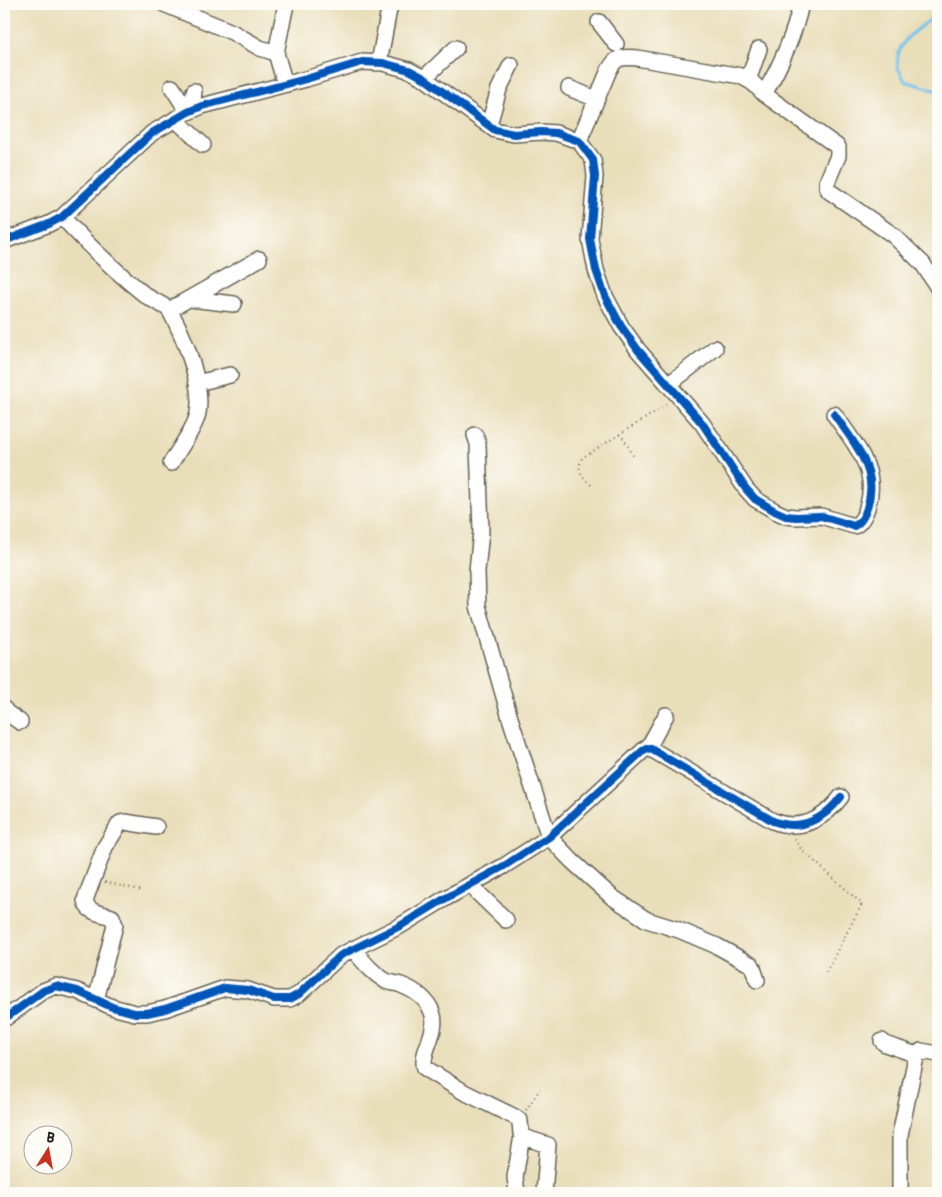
<svg xmlns="http://www.w3.org/2000/svg" width="942" height="1197" viewBox="0 0 942 1197" font-family="Pangolin,sans-serif">
<style>
.lines{fill:none;stroke-linecap:round;stroke-linejoin:round}
.stream{stroke:#70c2ec;stroke-width:3}
.minor-casing{stroke:#646053;stroke-width:18}
.path{stroke:#646053;stroke-width:2;stroke-dasharray:1 4;stroke-linecap:butt}
.minor{stroke:#fff;stroke-width:15}
.cycleway-casing{stroke:#fdfcf7;stroke-width:11}
.cycleway{stroke:#0057b8;stroke-width:8}
</style>
<rect width="100%" height="100%" fill="#fdfcf7"/>
<filter id="ink" filterUnits="userSpaceOnUse"><feTurbulence type="fractalNoise" baseFrequency=".02" numOctaves="2"/><feDisplacementMap in="SourceGraphic" scale="10" xChannelSelector="R" yChannelSelector="G"/><feConvolveMatrix kernelMatrix="1 2 1 2 8 2 1 2 1" color-interpolation-filters="sRGB"/></filter>
<filter id="wash" filterUnits="userSpaceOnUse"><feTurbulence type="fractalNoise" baseFrequency=".0096" numOctaves="4" result="noise"/><feDisplacementMap in="SourceGraphic" scale="20" xChannelSelector="R" yChannelSelector="G"/><feGaussianBlur stdDeviation="1.12" result="paint"/><feColorMatrix in="noise" values="0 0 0 0 0 0 0 0 0 0 0 0 0 0 0 0 0 1.4 0 .05"/><feComposite in="paint" operator="in"/></filter>
<g filter="url(#wash)">
<rect width="100%" height="100%" fill="#e9deba"/>
<g class="lines">
<path class="stream" d="M 938,14 C 921,27 893,41 898,67 C 899,71 903,76 905,81 L 938,91"/>
</g>
</g>
<g filter="url(#ink)">
<g class="lines">
<defs>
<path id="minor" d="M 164,4 L 232,32 L 260,48 L 276,53 L 285,84
M 599,22 L 616,44
M 276,53 L 286,4
M 379,63 L 390,4
M 424,78 L 456,48
M 746,79 L 751,72 L 759,49
M 172,87 L 188,112
M 569,88 L 596,99
M 764,94 C 781,65 794,36 801,4
M 192,110 L 194,91
M 175,119 L 203,145
M 489,125 L 499,89 L 511,65
M 579,141 L 609,70 C 617,56 621,57 637,58 L 741,76 L 753,83 L 764,94 L 838,147 L 838,156 L 827,182 L 827,187 L 829,191 L 893,235 L 923,264 L 938,288
M 62,217 C 88,245 115,271 145,295 C 150,299 168,307 170,311 C 184,336 207,392 196,420 C 190,435 179,449 171,463
M 4,241 L 49,224 L 62,217 L 152,133 L 188,112 L 202,106 L 306,79 L 362,62 L 383,63 L 409,70 L 424,78 L 495,130 L 514,134 L 541,132 L 556,133 L 579,141 L 593,160 L 595,176 L 590,239 L 596,270 L 605,296 L 621,326 L 638,350 L 702,423 L 746,489 L 755,499 L 775,511 L 786,516 L 796,517 L 821,516 L 854,526 C 860,524 865,515 867,508 C 868,503 870,498 870,493 C 874,464 849,436 834,414
M 190,299 L 234,304
M 169,310 L 259,259
M 197,383 L 230,375
M 668,385 L 715,348
M 475,435 L 478,444 L 481,531 L 477,571 L 478,606 L 510,718 L 549,837 L 572,861 L 612,897 L 647,920 L 679,930 L 717,946 L 746,962 L 752,965 L 757,980
M 4,709 L 7,713 L 20,722
M 648,748 L 666,715
M 472,883 L 477,892 L 506,920
M 353,949 C 363,961 372,973 386,981 C 391,983 396,983 401,985 C 414,990 427,999 432,1012 C 440,1031 419,1053 425,1068 L 464,1092 L 515,1117 L 520,1121 L 521,1134 L 523,1137 L 548,1145 L 544,1193
M 96,1000 L 115,925 L 112,917 C 100,913 87,913 85,900 L 105,847 L 120,823 L 125,822 L 156,827
M 4,1019 L 43,991 L 56,986 L 77,991 L 112,1007 L 135,1013 L 147,1013 L 165,1009 L 225,988 L 248,990 L 274,999 L 290,999 L 299,994 L 341,955 L 400,926 L 446,898 L 504,866 L 549,837 L 646,748 L 651,749 L 773,821 C 801,832 824,819 841,797
M 882,1041 L 885,1044 L 917,1055
M 517,1193 L 515,1177 L 522,1136
M 900,1193 L 900,1135 L 916,1057 L 921,1051 L 938,1054"/>
</defs>
<use href="#minor" class="minor-casing"/>
<path class="path" d="M 619,434 L 624,439 L 635,459
M 591,485 C 582,476 576,471 582,458 L 668,404
M 795,839 L 801,849 L 862,904 L 825,974
M 105,882 L 143,891
M 526,1110 L 540,1089"/>
<use href="#minor" class="minor"/>
<defs>
<path id="cycleway" d="M 4,241 L 49,224 L 62,217 L 152,133 L 188,112 L 202,106 L 306,79 L 362,62 L 383,63 L 409,70 L 424,78 L 495,130 L 514,134 L 541,132 L 556,133 L 579,141 L 593,160 L 595,176 L 590,239 L 596,270 L 605,296 L 621,326 L 638,350 L 702,423 L 746,489 L 755,499 L 775,511 L 786,516 L 796,517 L 821,516 L 854,526 C 860,524 865,515 867,508 C 868,503 870,498 870,493 C 874,464 849,436 834,414
M 4,1019 L 43,991 L 56,986 L 77,991 L 112,1007 L 135,1013 L 147,1013 L 165,1009 L 225,988 L 248,990 L 274,999 L 290,999 L 299,994 L 341,955 L 400,926 L 446,898 L 504,866 L 549,837 L 646,748 L 651,749 L 773,821 C 801,832 824,819 841,797"/>
</defs>
<use href="#cycleway" class="cycleway-casing"/>
<use href="#cycleway" class="cycleway"/>
</g>
</g>
<rect width="942" height="1197" fill="none" stroke="#fdfcf7" stroke-width="20"/>
<g transform="translate(48 1150) rotate(11)"><circle r="24" fill="#fdfcf7" stroke="#a3a29f"/>
<path d="M0-4L9 19L0 12L-9 19Z" fill="#c8321e"/>
<text y="-8" font-size="14" font-weight="bold" text-anchor="middle" fill="#1c1c1c">B</text>
</g>
</svg>
